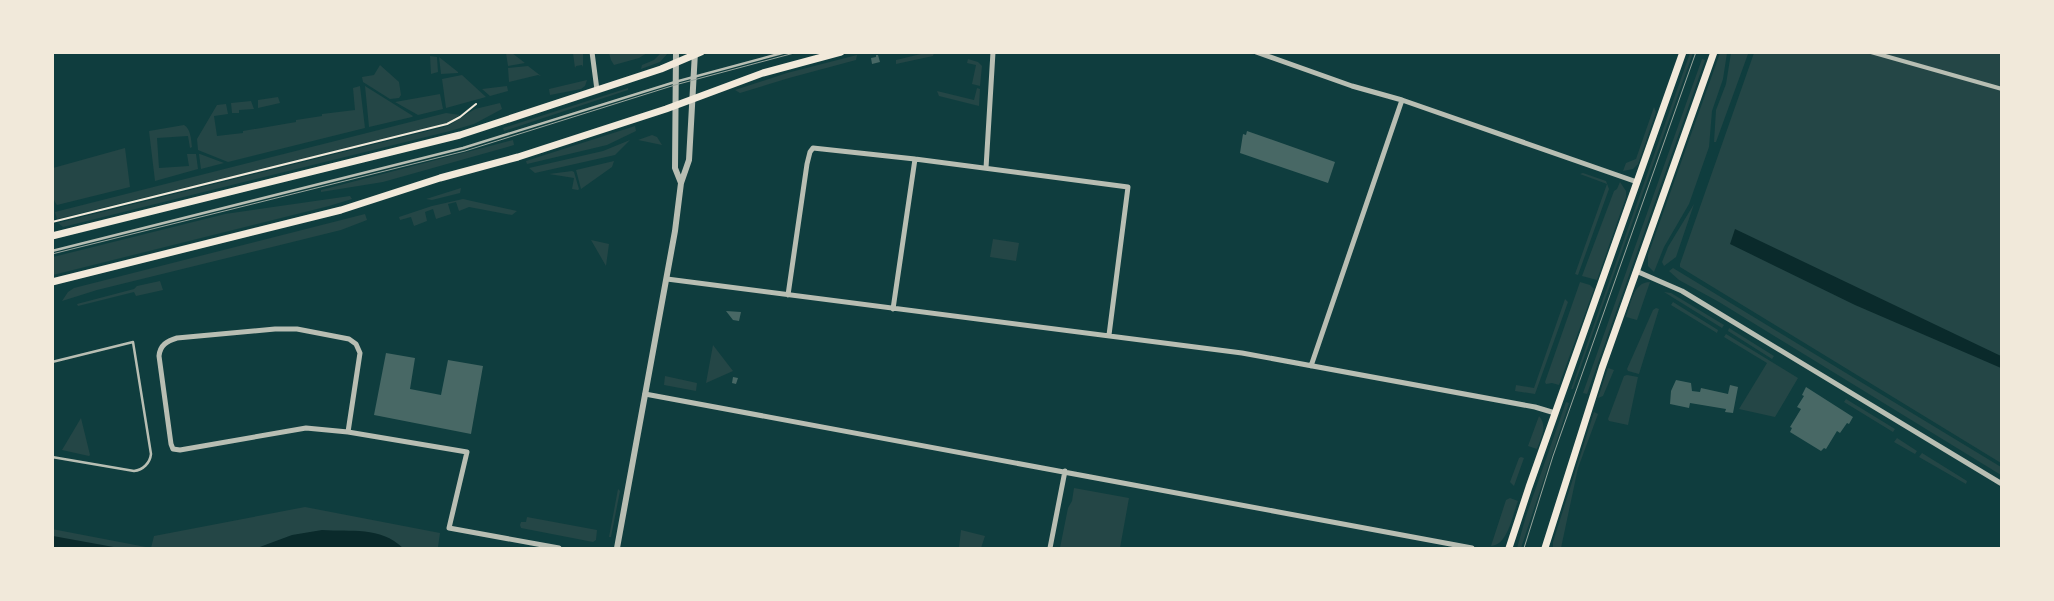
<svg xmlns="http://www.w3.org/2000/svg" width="2054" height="601" viewBox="0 0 2054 601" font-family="Quicksand,sans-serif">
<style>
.green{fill:#244646}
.water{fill:#0a2a2b}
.building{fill:#486865}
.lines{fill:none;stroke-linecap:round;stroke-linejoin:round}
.path{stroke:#f1e9da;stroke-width:2}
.service{stroke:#b8beb3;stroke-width:2.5}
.pedestrian{stroke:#b8beb3;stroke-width:4}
.minor{stroke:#b8beb3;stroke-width:5}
.tertiary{stroke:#b8beb3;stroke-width:6}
.secondary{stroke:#f1e9da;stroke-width:7}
.tram{stroke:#97a49c;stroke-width:1}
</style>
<rect width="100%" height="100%" fill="#0f3d3e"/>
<path class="green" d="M 662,52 L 668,53 L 660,62 L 641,69 L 642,65 L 654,60 Z
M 506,53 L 512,53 L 525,63 L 508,66 Z
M 573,53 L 583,53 L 583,67 L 582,65 L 576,66 L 575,68 Z
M 609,53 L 609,52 L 647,53 L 639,58 L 614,65 L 611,60 Z
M 925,53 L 934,53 L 933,56 L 896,64 L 896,60 Z
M 1690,53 L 1693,53 L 1573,389 L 1571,389 Z
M 1720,53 L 1727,53 L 1723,79 L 1712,111 L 1709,147 L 1689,204 L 1664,247 L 1654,272 L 1648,266 L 1648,255 Z
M 1731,53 L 1748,54 L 1716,142 L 1714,142 L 1716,110 L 1726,84 Z
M 1754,53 L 2001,53 L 2001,463 L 1680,267 L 1680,264 Z
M 857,55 L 856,60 L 789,78 L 740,93 L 735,90 L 787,73 Z
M 430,56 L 437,57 L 438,72 L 431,74 Z
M 439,57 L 458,72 L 458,73 L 441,74 Z
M 968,59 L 978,62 L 982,66 L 980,86 L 972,84 L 976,65 L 967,63 Z
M 1702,59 L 1705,60 L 1587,394 L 1583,393 Z
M 380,65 L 399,82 L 401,95 L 399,98 L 390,99 L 363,82 L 362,77 L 374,75 Z
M 528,66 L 541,76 L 538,75 L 509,82 L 508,68 Z
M 462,75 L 486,97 L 446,108 L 442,79 Z
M 587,80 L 585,86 L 581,89 L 550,95 L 549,89 Z
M 360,86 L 365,128 L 228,162 L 198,150 L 197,139 L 217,105 L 226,104 L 228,114 L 214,116 L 217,136 L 243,133 L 243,131 L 296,122 L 296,120 L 322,116 L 322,114 L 355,110 L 353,88 Z
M 365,86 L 413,116 L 412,117 L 369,127 Z
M 507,86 L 508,91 L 490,96 L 482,89 Z
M 628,88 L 628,90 L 504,131 L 503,128 Z
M 977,88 L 980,89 L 979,106 L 939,96 L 937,91 L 974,100 Z
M 440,94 L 443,109 L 418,115 L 395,102 Z
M 278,97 L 280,103 L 258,108 L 258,100 Z
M 251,101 L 254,109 L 239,110 L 239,113 L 232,113 L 231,103 Z
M 500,103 L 502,109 L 474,124 L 450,131 L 63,227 L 58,223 L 448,126 L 475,109 Z
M 1654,107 L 1656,112 L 1638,164 L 1633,169 L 1623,171 L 1626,163 L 1636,159 Z
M 446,113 L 460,115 L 446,123 L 57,219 L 55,212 Z
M 184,125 C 191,129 191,140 192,147 L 190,148 L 188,136 L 157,138 L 159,168 L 189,166 L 187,154 L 196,154 L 198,169 L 155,181 L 149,131 Z
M 635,126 L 636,131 L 607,145 L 527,164 L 526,161 Z
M 652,135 L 657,137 L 662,145 L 638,140 Z
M 513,140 L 514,145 L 383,182 L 321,192 L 321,190 Z
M 630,140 L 615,155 L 535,173 L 529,168 L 603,151 Z
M 125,148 L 130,187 L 57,205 C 50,196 52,180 53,168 Z
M 199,154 L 200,154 L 224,163 L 201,169 Z
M 614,161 L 612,167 L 581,189 L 576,170 Z
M 572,171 L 574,172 L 579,189 L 578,190 L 572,189 L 574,178 L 549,174 Z
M 1583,173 L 1606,181 L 1609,189 L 1578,275 L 1575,274 L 1607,184 L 1580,174 Z
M 1620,182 L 1626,191 L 1626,197 L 1597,280 L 1582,276 L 1614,191 L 1617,189 Z
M 461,188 L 460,193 L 432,200 L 426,199 Z
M 350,196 L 352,199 L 329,206 L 53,275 L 53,257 L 225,214 Z
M 463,199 L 517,211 L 512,215 L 469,207 L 459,211 L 456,202 L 448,204 L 451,214 L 436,219 L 433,209 L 425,212 L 427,221 L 414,226 L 411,217 L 400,220 L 399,217 L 432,206 Z
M 1694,204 L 1676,257 L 1664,266 L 1662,262 L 1668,247 Z
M 365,214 L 367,220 L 341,230 L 97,290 L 62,301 L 68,292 L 74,288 Z
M 993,239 L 1019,243 L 1016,261 L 990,257 Z
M 591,240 L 609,244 L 606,266 Z
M 1673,268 L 2001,467 L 2001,475 L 1719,302 L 1679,280 L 1669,271 Z
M 160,281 L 163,290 L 136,296 L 134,292 L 78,306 L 77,304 L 134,289 L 137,286 Z
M 1580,282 L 1590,285 L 1594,289 L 1559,385 L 1552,383 L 1546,384 L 1545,382 Z
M 1650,282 L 1637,320 L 1626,317 C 1631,304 1633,282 1650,282 Z
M 1664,292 L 1671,293 L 1724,325 L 1722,328 Z
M 1565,299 L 1568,302 L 1535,394 L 1515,391 L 1516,385 L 1534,388 Z
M 1673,302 L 1718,330 L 1717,333 L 1671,305 Z
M 1656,308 L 1659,309 L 1639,374 L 1628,371 L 1627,369 L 1653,310 Z
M 1729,328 L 1774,356 L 1772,359 L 1728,331 Z
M 1726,334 L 1798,378 L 1775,417 L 1739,409 L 1767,363 L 1724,337 Z
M 713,345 L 733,371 L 706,383 Z
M 1608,368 L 1614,370 L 1603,396 L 1598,398 Z
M 1627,375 L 1638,377 L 1628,425 L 1609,421 L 1608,419 L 1624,376 Z
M 665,376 L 697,383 L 696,391 L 664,385 Z
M 1846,399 L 1895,429 L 1893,432 L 1844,402 Z
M 1566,402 L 1569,403 L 1521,548 L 1517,548 L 1526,516 Z
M 1594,412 L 1598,414 L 1578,468 L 1561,548 L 1553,548 L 1553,542 Z
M 1539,416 C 1548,426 1541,438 1537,449 L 1528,446 Z
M 81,418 L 90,455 L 89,456 L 62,450 Z
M 1897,438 L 1917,451 L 1915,454 L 1894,442 Z
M 1922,453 L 1967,481 L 1966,484 L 1919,457 Z
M 1521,457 L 1524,458 L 1514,486 L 1510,482 L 1519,458 Z
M 1074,488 L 1129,498 L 1120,548 L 1060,548 L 1068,508 L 1072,501 Z
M 618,489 L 620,491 L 611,537 L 609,537 Z
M 1510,498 L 1518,501 C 1512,516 1508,545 1491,546 L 1506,500 Z
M 305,507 L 440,533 L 438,547 L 445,548 L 53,548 L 52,529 L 151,548 L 154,536 Z
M 527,517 L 597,530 L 596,540 L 593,542 L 521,528 L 520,525 L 521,522 L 526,522 Z
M 961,530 L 985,536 L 981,548 L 959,548 Z"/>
<path class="water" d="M 1735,229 L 2001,356 L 2001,368 L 1855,305 L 1730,244 Z
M 322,530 C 351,532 380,526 403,548 L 257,548 L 292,535 Z
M 53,536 L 119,548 L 53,548 Z"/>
<path class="building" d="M 876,55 L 878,55 L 880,62 L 872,64 L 871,58 L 876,57 Z
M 1247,131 L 1335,162 L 1328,183 L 1240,153 L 1243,134 L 1246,135 Z
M 726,311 L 741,312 L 739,321 L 733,320 Z
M 386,353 L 415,358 L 410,389 L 441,395 L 448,360 L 483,366 L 471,434 L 374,415 Z
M 733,377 L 738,378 L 736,384 L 732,383 Z
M 1676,380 L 1691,383 L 1692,391 L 1700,392 L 1701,388 L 1728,394 L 1730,385 L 1738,387 L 1733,413 L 1725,412 L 1726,409 L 1690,403 L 1689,408 L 1670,404 L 1671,391 Z
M 1806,387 L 1853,417 L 1849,424 L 1847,423 L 1840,433 L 1837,431 L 1826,449 L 1824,448 L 1821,451 L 1790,432 L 1792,428 L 1790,427 L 1801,409 L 1797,407 L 1804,396 L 1802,395 Z"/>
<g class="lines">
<path class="path" d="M 52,222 L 447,124 L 460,117 L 476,104"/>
<path class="service" d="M 52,251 L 463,148 L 675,82 L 786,52
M 52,362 L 133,342 L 151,454 C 150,463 143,470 134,471 L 52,457"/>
<path class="pedestrian" d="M 1871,52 L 2002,89"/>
<path class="minor" d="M 592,52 L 597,90
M 1256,52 L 1352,86 L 1402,100 L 1637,182
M 986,168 L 993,52
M 1636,271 L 1682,291 L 2002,484
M 667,279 L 1242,353 L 1535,407 L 1555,413
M 788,295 L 807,164 L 810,152 L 813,148 L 915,159 L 1128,187 L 1109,335
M 893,309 L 915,159
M 1311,366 L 1402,100
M 645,394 L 1472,548
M 348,432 L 360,353 L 356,344 L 349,339 L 297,329 L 275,329 L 177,338 C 167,341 160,345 159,356 L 171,444 L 173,449 L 180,450 L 306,428 L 348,432 L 467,452 L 449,528 L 559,548
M 1050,548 L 1065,471"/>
<path class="tertiary" d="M 676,52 L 675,168 L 681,183
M 617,548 L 675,231 L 681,183 L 689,160 L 695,52"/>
<path class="secondary" d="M 52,236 L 460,135 L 661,69 L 701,52
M 52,282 L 341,210 L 440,178 L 518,157 L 666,109 L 763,73 L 841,52
M 1509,548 L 1529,487 L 1683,52
M 1545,548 L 1602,368 L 1714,52"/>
<path class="tram" d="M 52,254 L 465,151 L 675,85 L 798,52
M 1524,548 L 1553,456 L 1696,52"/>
</g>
<rect width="2054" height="601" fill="none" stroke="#f1e9da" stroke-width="108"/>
</svg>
